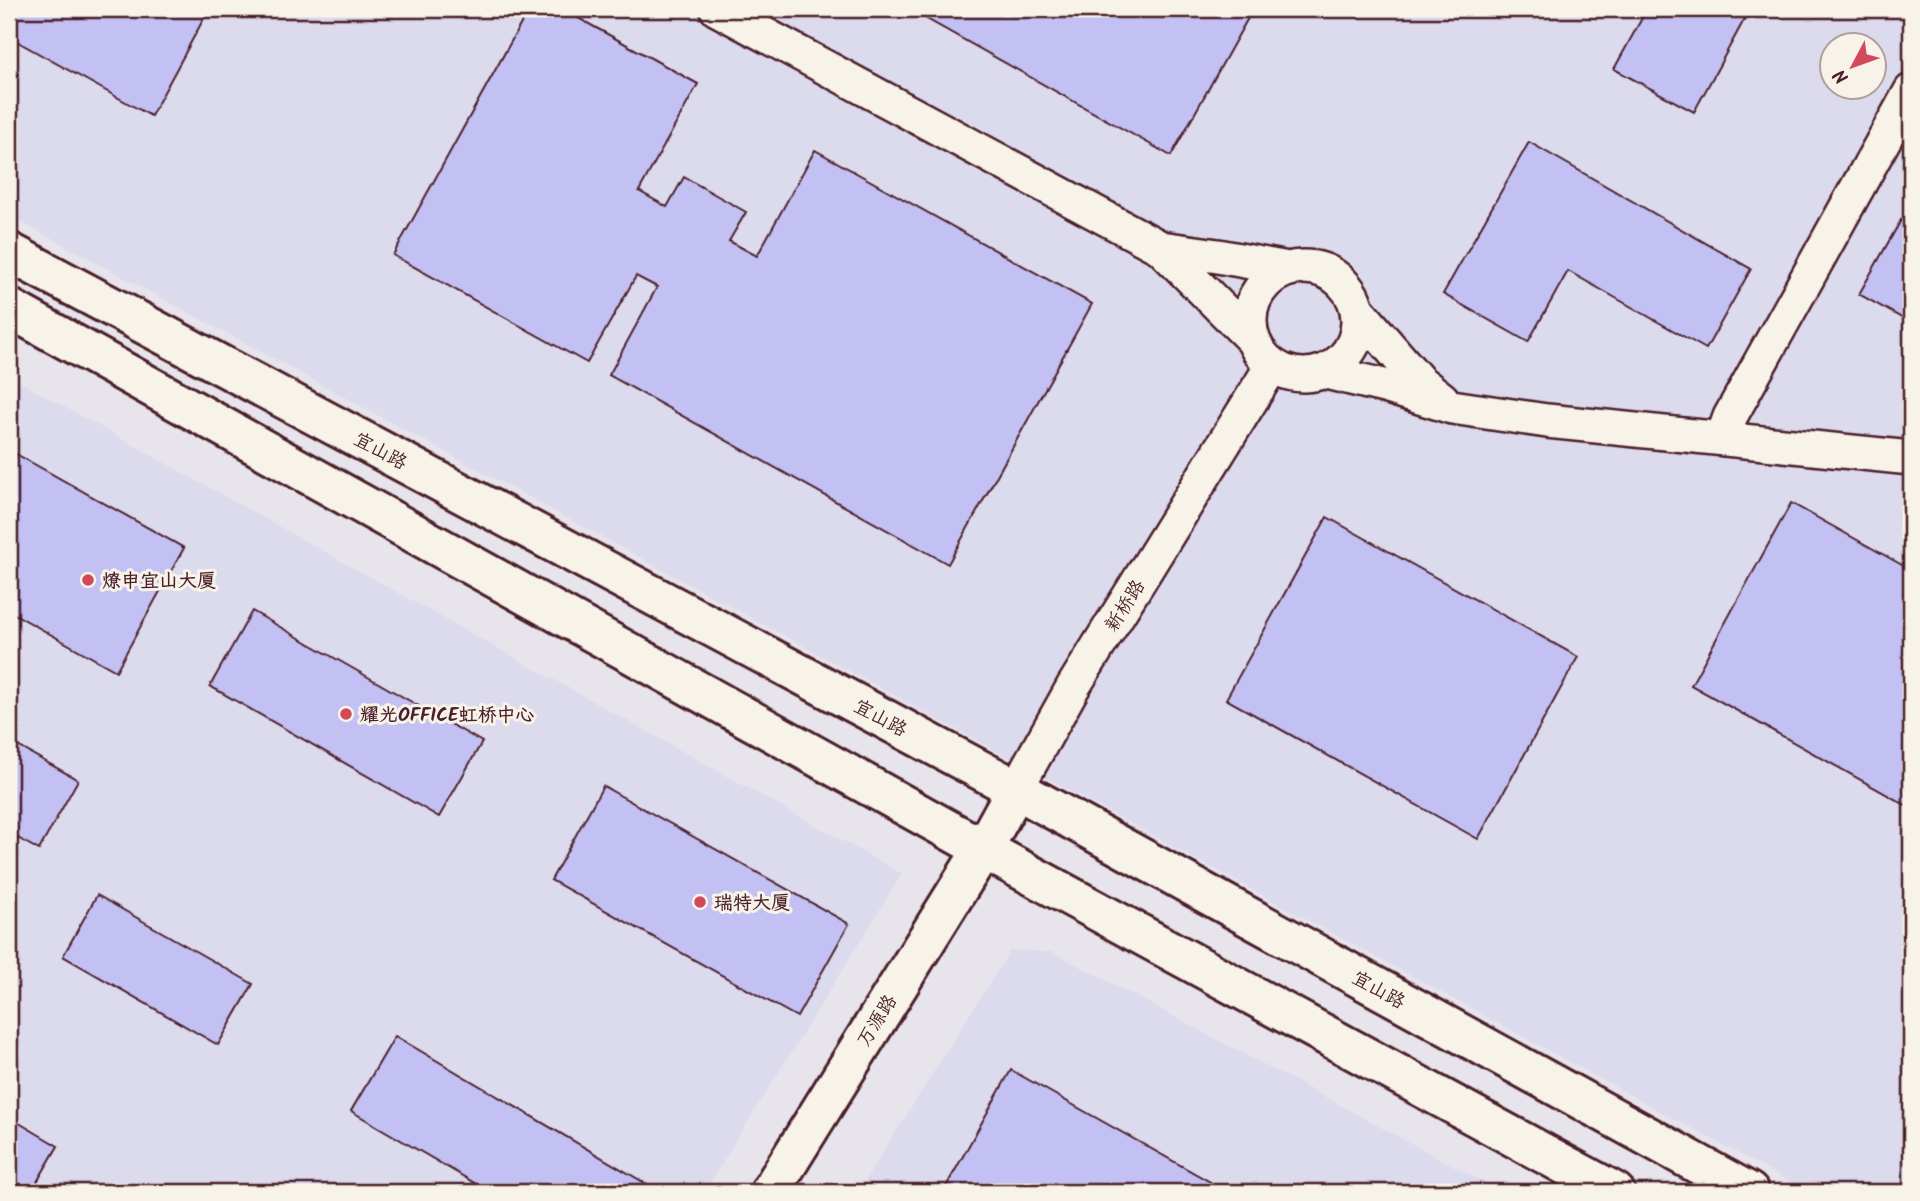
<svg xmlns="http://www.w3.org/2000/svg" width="1920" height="1201" viewBox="0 0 1920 1201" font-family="Kalam,'LXGW WenKai TC',sans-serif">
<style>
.built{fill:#dcdaed;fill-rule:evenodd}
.building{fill:#c3c1f3;stroke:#4a1f2b;stroke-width:2}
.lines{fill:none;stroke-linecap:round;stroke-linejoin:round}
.minor-casing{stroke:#4a1f2b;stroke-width:38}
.tertiary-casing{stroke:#4a1f2b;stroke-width:44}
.minor{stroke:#f7f3e8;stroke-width:33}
.tertiary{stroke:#f7f3e8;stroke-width:38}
.poi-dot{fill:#d1495b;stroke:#f7f3e8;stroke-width:2.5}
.labels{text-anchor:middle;stroke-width:6;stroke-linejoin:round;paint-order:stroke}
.street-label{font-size:19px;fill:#4a1f2b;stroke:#f7f3e8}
.poi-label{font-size:19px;font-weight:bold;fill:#4a1f2b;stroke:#f7f3e8;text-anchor:start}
</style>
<rect width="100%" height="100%" fill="#e7e4eb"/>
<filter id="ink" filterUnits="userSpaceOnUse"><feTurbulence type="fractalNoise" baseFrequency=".0143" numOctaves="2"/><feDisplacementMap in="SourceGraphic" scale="14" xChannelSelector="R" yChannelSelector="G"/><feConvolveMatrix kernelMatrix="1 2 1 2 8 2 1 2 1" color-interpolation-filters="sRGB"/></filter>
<g filter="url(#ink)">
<path class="built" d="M 9,9 L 1911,9 L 1911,1192 L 1809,1192 L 9,215 ZM 1832,46 L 1874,46 L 1874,88 L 1832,88 Z
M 9,376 L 902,874 L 704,1192 L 9,1192 Z
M 1010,951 L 1053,952 L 1502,1192 L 858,1192 Z"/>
<path class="building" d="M 9,9 L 209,9 L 151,116 L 9,37 Z
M 529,9 L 562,9 L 698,84 L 639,191 L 667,207 L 684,177 L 746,212 L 729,241 L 757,256 L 815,150 L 1092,304 L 948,564 L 609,375 L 657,287 L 636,276 L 587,363 L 393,255 Z
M 909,9 L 1253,9 L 1171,156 Z
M 1647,9 L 1750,9 L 1694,112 L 1614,69 Z
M 1529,142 L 1751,269 L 1706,349 L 1568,271 L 1528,342 L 1443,294 Z
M 1901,220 L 1911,226 L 1911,323 L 1859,294 Z
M 9,450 L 184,548 L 116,671 L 9,611 Z
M 1791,503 L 1911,570 L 1911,808 L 1691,685 Z
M 1327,517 L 1578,657 L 1478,839 L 1226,699 Z
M 252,611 L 482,742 L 439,817 L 210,686 Z
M 9,741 L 78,780 L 39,850 L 9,833 Z
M 603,786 L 849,924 L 797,1017 L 551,880 Z
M 97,895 L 253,984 L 218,1045 L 63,956 Z
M 395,1036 L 650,1186 L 646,1192 L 490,1192 L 351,1111 Z
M 1011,1070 L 1228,1192 L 943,1192 Z
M 9,1117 L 58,1146 L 31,1192 L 9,1192 Z"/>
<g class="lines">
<defs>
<path id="minor" d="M 717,9 L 1161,248
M1250 321a54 54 0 1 1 108 0a54 54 0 1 1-108 0Z
M 1357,309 L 1419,381 L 1442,399
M 1251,338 L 1161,248 L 1218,256 L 1288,269
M 1326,372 L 1388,387 L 1452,407 L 1547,421 L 1911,458
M 1722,439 L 1730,417 L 1911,91
M 1016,789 L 1073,687 L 1272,366"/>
<path id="tertiary" d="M 9,252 L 1016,789 L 1749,1192
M 9,308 L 983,849 L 1615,1192
M 770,1192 L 983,849 L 1016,789"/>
</defs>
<use href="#minor" class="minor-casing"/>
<use href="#tertiary" class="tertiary-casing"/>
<use href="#minor" class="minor"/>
<use href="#tertiary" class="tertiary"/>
</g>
</g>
<g class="poi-dot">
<circle cx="88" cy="580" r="7"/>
<circle cx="346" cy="714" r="7"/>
<circle cx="700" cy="902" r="7"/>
</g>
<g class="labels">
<g class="street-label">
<text transform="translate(381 450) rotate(28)" y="7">宜山路</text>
<text transform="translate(1124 605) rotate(-58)" y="7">新桥路</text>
<text transform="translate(881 717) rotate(28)" y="7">宜山路</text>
<text transform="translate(1379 989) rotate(29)" y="7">宜山路</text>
<text transform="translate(876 1020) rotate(-58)" y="7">万源路</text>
</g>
<g class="poi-label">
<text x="102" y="587">燎申宜山大厦</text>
<text x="360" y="721">耀光OFFICE虹桥中心</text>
<text x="714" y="909">瑞特大厦</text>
</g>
</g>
<rect width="1920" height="1201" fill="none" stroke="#f7f3e8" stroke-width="35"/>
<rect x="18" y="18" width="1885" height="1166" fill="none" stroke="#4a1f2b" stroke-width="2.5" filter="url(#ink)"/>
<g transform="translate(1853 66) rotate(229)"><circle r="33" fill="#f7f3e8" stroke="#b29e9c" stroke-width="2"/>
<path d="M0-5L12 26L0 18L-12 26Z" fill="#d1495b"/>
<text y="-10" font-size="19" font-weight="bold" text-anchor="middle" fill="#4a1f2b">N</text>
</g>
</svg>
